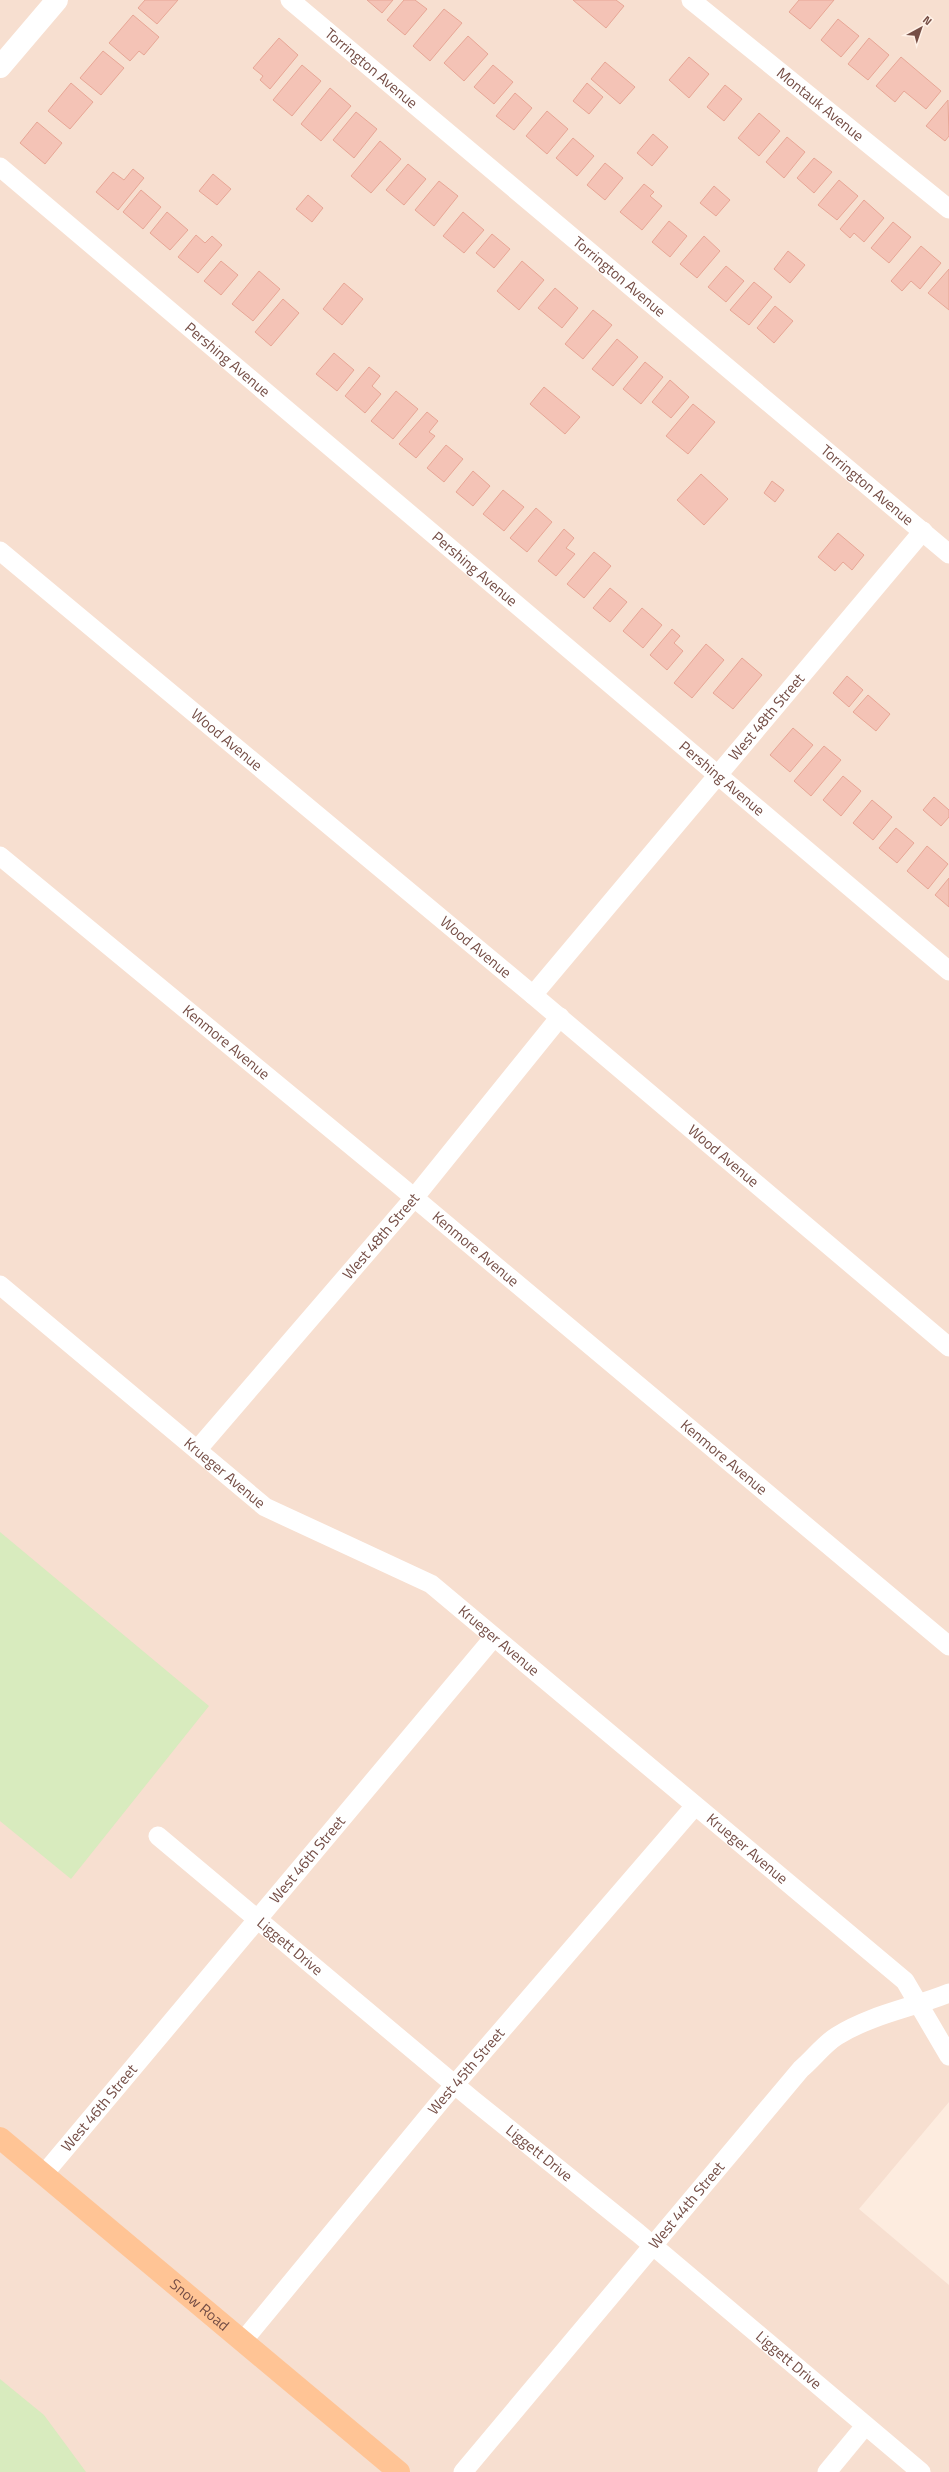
<svg xmlns="http://www.w3.org/2000/svg" width="949" height="2472" viewBox="0 0 949 2472" font-family="'Titillium Web',sans-serif">
<style>
.residential{fill:#f7dfd0}
.green{fill:#d8ebbe}
.building{fill:#f4c3b6;stroke:#e7a695}
.lines{fill:none;stroke-linecap:round;stroke-linejoin:round}
.street{stroke:#fff;stroke-width:19}
.secondary{stroke:#fff;stroke-width:22}
.primary{stroke:#ffc495;stroke-width:22}
.labels{text-anchor:middle;stroke-width:4;stroke-linejoin:round;paint-order:stroke}
.street-label{font-size:15px;fill:#754e46;stroke:#fff1e7}
</style>
<rect width="100%" height="100%" fill="#fdecdf"/>
<path class="residential" d="M 0,0 L 949,0 L 949,2102 L 859,2209 L 949,2285 L 949,2472 L 0,2472 Z"/>
<path class="green" d="M 0,1532 L 209,1706 L 71,1879 L 0,1821 Z
M 0,2379 L 44,2415 L 86,2472 L 0,2472 Z"/>
<path class="building" d="M 145,0 L 178,0 L 157,24 L 138,8 Z
M 367,0 L 393,0 L 382,13 Z
M 404,0 L 415,0 L 427,9 L 405,35 L 387,20 Z
M 573,0 L 616,0 L 624,6 L 606,28 Z
M 799,0 L 834,0 L 810,29 L 789,12 Z
M 444,9 L 462,23 L 430,61 L 413,46 Z
M 133,15 L 159,37 L 144,55 L 139,51 L 130,61 L 109,43 Z
M 838,19 L 859,36 L 841,57 L 821,40 Z
M 468,36 L 488,54 L 464,81 L 444,63 Z
M 279,38 L 298,55 L 270,89 L 260,80 L 263,76 L 253,68 Z
M 869,38 L 889,55 L 868,80 L 848,64 Z
M 103,51 L 124,68 L 101,95 L 80,78 Z
M 689,57 L 709,74 L 689,98 L 669,80 Z
M 901,57 L 941,91 L 926,109 L 904,91 L 895,102 L 876,86 Z
M 605,62 L 635,87 L 620,104 L 591,79 Z
M 302,65 L 321,81 L 292,116 L 273,100 Z
M 493,65 L 513,82 L 494,104 L 474,87 Z
M 71,83 L 93,102 L 70,129 L 48,111 Z
M 587,83 L 603,97 L 589,114 L 573,101 Z
M 725,85 L 742,99 L 724,121 L 707,107 Z
M 330,88 L 351,106 L 321,141 L 301,124 Z
M 515,93 L 532,108 L 514,130 L 496,116 Z
M 948,100 L 949,136 L 945,141 L 926,126 Z
M 547,111 L 568,129 L 547,154 L 526,136 Z
M 356,112 L 377,129 L 354,158 L 333,140 Z
M 759,113 L 780,131 L 759,156 L 738,138 Z
M 37,122 L 62,143 L 45,164 L 20,143 Z
M 653,134 L 668,147 L 652,166 L 637,153 Z
M 787,137 L 805,152 L 784,178 L 766,162 Z
M 573,138 L 594,156 L 577,176 L 556,158 Z
M 380,141 L 401,159 L 371,193 L 351,176 Z
M 814,158 L 832,172 L 814,193 L 797,178 Z
M 605,163 L 623,178 L 605,200 L 587,185 Z
M 408,164 L 426,179 L 404,205 L 386,190 Z
M 133,169 L 144,178 L 118,210 L 96,192 L 113,172 L 124,180 Z
M 213,174 L 231,189 L 217,205 L 199,191 Z
M 839,180 L 858,196 L 837,220 L 818,205 Z
M 439,181 L 458,196 L 434,226 L 415,210 Z
M 644,184 L 654,192 L 650,196 L 662,206 L 642,230 L 620,212 Z
M 714,186 L 730,200 L 716,216 L 700,203 Z
M 141,190 L 161,207 L 143,229 L 123,212 Z
M 308,195 L 323,208 L 312,222 L 296,209 Z
M 864,200 L 884,218 L 864,242 L 854,233 L 850,238 L 840,229 Z
M 167,212 L 188,230 L 170,250 L 150,233 Z
M 463,212 L 484,230 L 464,253 L 443,236 Z
M 669,221 L 687,236 L 670,257 L 652,242 Z
M 893,222 L 911,237 L 889,263 L 871,248 Z
M 492,234 L 510,249 L 494,268 L 476,253 Z
M 196,235 L 205,243 L 212,236 L 222,245 L 198,273 L 178,257 Z
M 704,236 L 720,251 L 697,278 L 680,264 Z
M 921,246 L 941,263 L 920,289 L 911,281 L 902,291 L 891,281 Z
M 788,251 L 805,265 L 790,283 L 774,269 Z
M 221,261 L 238,275 L 221,295 L 204,281 Z
M 522,261 L 544,280 L 519,310 L 497,291 Z
M 726,266 L 744,281 L 726,302 L 708,287 Z
M 949,269 L 949,310 L 928,293 Z
M 259,271 L 280,289 L 253,321 L 232,304 Z
M 754,282 L 772,297 L 749,325 L 730,310 Z
M 344,283 L 363,299 L 342,325 L 323,309 Z
M 555,288 L 578,308 L 562,328 L 538,308 Z
M 283,299 L 299,313 L 271,346 L 255,332 Z
M 775,306 L 793,321 L 774,343 L 757,328 Z
M 593,310 L 612,325 L 583,359 L 565,344 Z
M 617,339 L 638,357 L 613,386 L 592,369 Z
M 334,353 L 354,370 L 337,391 L 316,374 Z
M 645,362 L 663,377 L 641,404 L 623,389 Z
M 369,367 L 380,376 L 372,386 L 381,394 L 365,413 L 345,396 Z
M 670,380 L 689,397 L 671,418 L 652,402 Z
M 544,387 L 580,417 L 565,434 L 530,404 Z
M 396,391 L 418,409 L 393,439 L 371,421 Z
M 693,404 L 715,422 L 688,454 L 666,436 Z
M 427,412 L 438,421 L 429,432 L 435,436 L 416,458 L 399,444 Z
M 446,445 L 463,459 L 444,482 L 427,468 Z
M 473,471 L 490,486 L 473,506 L 456,492 Z
M 701,474 L 728,499 L 704,525 L 677,500 Z
M 772,481 L 784,490 L 775,502 L 764,493 Z
M 503,490 L 524,507 L 504,531 L 483,514 Z
M 536,508 L 552,522 L 527,552 L 510,538 Z
M 564,529 L 574,538 L 566,548 L 575,554 L 556,576 L 538,561 Z
M 838,533 L 864,555 L 852,570 L 843,562 L 835,571 L 818,557 Z
M 594,552 L 611,566 L 584,598 L 567,584 Z
M 610,588 L 627,602 L 610,622 L 593,608 Z
M 642,608 L 662,625 L 643,648 L 623,631 Z
M 672,629 L 680,636 L 674,643 L 683,651 L 667,670 L 650,655 Z
M 706,644 L 724,660 L 692,698 L 674,683 Z
M 742,658 L 762,675 L 733,709 L 713,693 Z
M 847,676 L 863,690 L 849,707 L 833,693 Z
M 868,695 L 890,714 L 876,731 L 853,712 Z
M 793,728 L 813,745 L 790,772 L 770,755 Z
M 824,746 L 841,760 L 811,796 L 794,781 Z
M 843,776 L 861,791 L 841,816 L 823,800 Z
M 934,797 L 949,810 L 949,817 L 941,826 L 923,810 Z
M 872,800 L 892,817 L 873,840 L 853,823 Z
M 896,828 L 914,843 L 897,863 L 879,848 Z
M 927,846 L 948,864 L 928,889 L 907,871 Z
M 949,878 L 949,907 L 935,895 Z"/>
<g class="lines">
<g class="street">
<path id="s1" d="M 290,0 L 949,554"/>
<path id="s2" d="M 691,0 L 949,209"/>
<path id="s3" d="M 0,167 L 949,971"/>
<path id="s4" d="M 0,551 L 533,995 L 949,1347"/>
<path id="s5" d="M 0,856 L 399,1185 L 949,1646"/>
<path id="s6" d="M 533,995 L 923,531"/>
<path id="s7" d="M 0,1285 L 265,1507 L 431,1584 L 905,1981 L 949,2056"/>
<path id="s8" d="M 197,1450 L 414,1198 L 560,1017"/>
<path id="s9" d="M 158,1836 L 473,2100 L 638,2233 L 921,2472"/>
<path id="s10" d="M 44,2174 L 494,1637"/>
<path id="s11" d="M 243,2341 L 444,2097 L 694,1807"/>
<path id="s12" d="M 463,2472 L 801,2069 C 813,2059 824,2044 837,2036 C 872,2014 912,2008 949,1993"/>
<path d="M 827,2472 L 865,2426"/>
</g>
<path class="secondary" d="M 0,67 L 57,0"/>
<path class="primary" id="s13" d="M 0,2138 L 399,2472"/>
</g>
<g class="labels">
<g class="street-label">
<text dy="5" stroke="none"><textPath href="#s1" startOffset="106">Torrington Avenue</textPath></text>
<text dy="5" stroke="none"><textPath href="#s2" startOffset="166">Montauk Avenue</textPath></text>
<text dy="5" stroke="none"><textPath href="#s1" startOffset="430">Torrington Avenue</textPath></text>
<text dy="5" stroke="none"><textPath href="#s3" startOffset="298">Pershing Avenue</textPath></text>
<text dy="5" stroke="none"><textPath href="#s1" startOffset="754">Torrington Avenue</textPath></text>
<text dy="5" stroke="none"><textPath href="#s3" startOffset="622">Pershing Avenue</textPath></text>
<text dy="5" stroke="none"><textPath href="#s6" startOffset="363">West 48th Street</textPath></text>
<text dy="5" stroke="none"><textPath href="#s4" startOffset="295">Wood Avenue</textPath></text>
<text dy="5" stroke="none"><textPath href="#s3" startOffset="946">Pershing Avenue</textPath></text>
<text dy="5" stroke="none"><textPath href="#s4" startOffset="619">Wood Avenue</textPath></text>
<text dy="5" stroke="none"><textPath href="#s5" startOffset="293">Kenmore Avenue</textPath></text>
<text dy="5" stroke="none"><textPath href="#s4" startOffset="943">Wood Avenue</textPath></text>
<text dy="5" stroke="none"><textPath href="#s8" startOffset="282">West 48th Street</textPath></text>
<text dy="5" stroke="none"><textPath href="#s5" startOffset="617">Kenmore Avenue</textPath></text>
<text dy="5" stroke="none"><textPath href="#s5" startOffset="941">Kenmore Avenue</textPath></text>
<text dy="5" stroke="none"><textPath href="#s7" startOffset="293">Krueger Avenue</textPath></text>
<text dy="5" stroke="none"><textPath href="#s7" startOffset="617">Krueger Avenue</textPath></text>
<text dy="5" stroke="none"><textPath href="#s7" startOffset="941">Krueger Avenue</textPath></text>
<text dy="5" stroke="none"><textPath href="#s10" startOffset="410">West 46th Street</textPath></text>
<text dy="5" stroke="none"><textPath href="#s9" startOffset="172">Liggett Drive</textPath></text>
<text dy="5" stroke="none"><textPath href="#s11" startOffset="350">West 45th Street</textPath></text>
<text dy="5" stroke="none"><textPath href="#s10" startOffset="86">West 46th Street</textPath></text>
<text dy="5" stroke="none"><textPath href="#s9" startOffset="496">Liggett Drive</textPath></text>
<text dy="5" stroke="none"><textPath href="#s12" startOffset="348">West 44th Street</textPath></text>
<text dy="5" stroke="none"><textPath href="#s13" startOffset="260">Snow Road</textPath></text>
<text dy="5" stroke="none"><textPath href="#s9" startOffset="820">Liggett Drive</textPath></text>
</g>
</g>
<g transform="translate(921 28) rotate(40)" stroke="#fff1e7" stroke-width="3" paint-order="stroke">
<path d="M0-3L7 15L0 10L-7 15Z" fill="#754e46"/>
<text y="-6" font-size="11" font-weight="bold" text-anchor="middle" fill="#754e46">N</text>
</g>
</svg>
